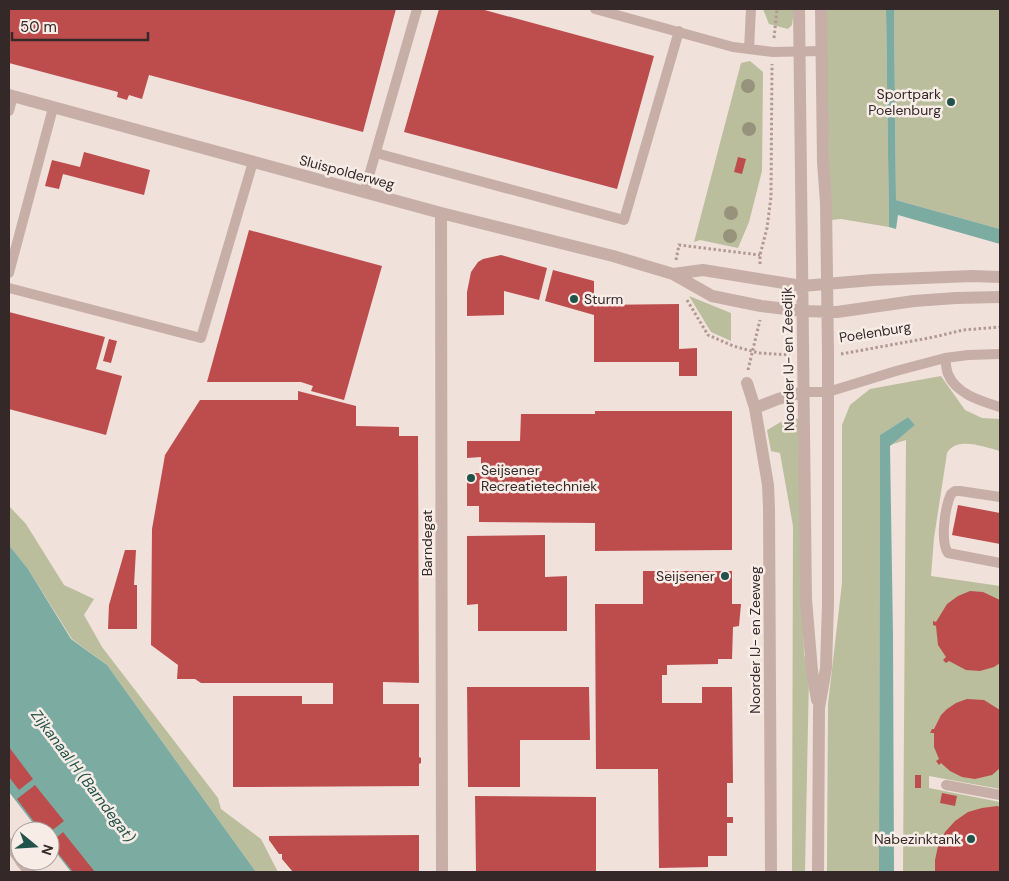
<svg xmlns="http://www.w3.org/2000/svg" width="1009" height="881" viewBox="0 0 1009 881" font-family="'DM Sans',sans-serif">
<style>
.green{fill:#babe9c}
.water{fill:#7caba2}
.building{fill:#bd4d4c}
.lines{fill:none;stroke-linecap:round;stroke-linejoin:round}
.path{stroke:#b39992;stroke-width:3;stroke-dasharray:2.5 2.5;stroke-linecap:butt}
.service{stroke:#c7afa8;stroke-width:10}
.minor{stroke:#c7afa8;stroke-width:12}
.tertiary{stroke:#c7afa8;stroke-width:12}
.tree{fill:#96927b}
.poi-dot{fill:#20534a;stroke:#f8ece7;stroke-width:2}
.labels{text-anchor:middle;stroke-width:5;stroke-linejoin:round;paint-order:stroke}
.poi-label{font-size:14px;fill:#342928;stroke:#f8ece7;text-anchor:end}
.street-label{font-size:14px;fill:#342928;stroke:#f8ece7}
.water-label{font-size:15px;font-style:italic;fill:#20534a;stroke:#f8ece7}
</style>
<rect width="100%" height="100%" fill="#f0e1db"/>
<path class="green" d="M 763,9 L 794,9 L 792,25 L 788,29 L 769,24 Z
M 826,9 L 886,9 L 889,227 L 841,219 L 831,220 L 829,192 Z
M 894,9 L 1000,9 L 1000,229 L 896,200 Z
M 750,61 L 763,72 L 762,171 L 749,222 L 738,248 L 700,240 L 694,242 L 741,63 Z
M 689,296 L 731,313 L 731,341 L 711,332 Z
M 941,376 L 965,410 L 982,418 L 1000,419 L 1000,451 C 984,447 957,436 947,453 L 934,538 L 931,576 L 1000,586 L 1000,789 L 929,776 L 929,788 L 1000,802 L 1000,872 L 903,872 L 906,440 L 890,445 L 915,425 L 908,417 L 880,435 L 879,872 L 827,872 L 828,704 L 842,583 L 842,425 L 850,405 L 870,389 Z
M 794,417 L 798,419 L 804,654 L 809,676 L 805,872 L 792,872 L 793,526 L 780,453 L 771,451 L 767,430 L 786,419 Z
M 9,506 L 26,524 L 64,585 L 94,599 L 84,615 L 102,647 L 218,798 L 221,809 L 261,839 L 278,872 L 256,872 L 107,665 L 72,639 L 28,569 L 9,545 Z"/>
<path class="water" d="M 886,9 L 894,9 L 896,200 L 1000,229 L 1000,244 L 898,215 L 896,229 L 889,227 Z
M 908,417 L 915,425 L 890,446 L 893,636 L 894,872 L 879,872 L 880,435 Z
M 9,545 L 28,569 L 71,639 L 107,665 L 256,872 L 71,872 L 50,845 L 50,831 L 39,831 L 9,792 Z"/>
<path class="building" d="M 9,9 L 396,9 L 363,132 L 149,75 L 142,99 L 129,95 L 127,100 L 117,97 L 118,92 L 9,63 Z
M 439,9 L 481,9 L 654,56 L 617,189 L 404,132 Z
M 84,152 L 150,170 L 144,195 L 63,174 L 59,189 L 45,186 L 52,160 L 80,167 Z
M 738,157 L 746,159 L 742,174 L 734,172 Z
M 249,230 L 382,266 L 344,400 L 311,391 L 313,386 L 301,382 L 207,382 Z
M 501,255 L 547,268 L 539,300 L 504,291 L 504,315 L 467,316 L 467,292 L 471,272 L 478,262 L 483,259 Z
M 553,270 L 594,281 L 594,305 L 679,304 L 679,349 L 697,348 L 697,376 L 679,376 L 679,362 L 594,362 L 594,315 L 545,301 Z
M 9,312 L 105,337 L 96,369 L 122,376 L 106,435 L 9,409 Z
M 109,339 L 117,341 L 111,363 L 103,361 Z
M 298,391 L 356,406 L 356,426 L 399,427 L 399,436 L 418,436 L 419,683 L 383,682 L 383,704 L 419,704 L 419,757 L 421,758 L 421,763 L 419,764 L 419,786 L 233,787 L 233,696 L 302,696 L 302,704 L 333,704 L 333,683 L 201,683 L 195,679 L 177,679 L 178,665 L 151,645 L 152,529 L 165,455 L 200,400 L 298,400 Z
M 595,411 L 732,411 L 732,550 L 595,551 L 595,523 L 479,522 L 479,506 L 467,506 L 467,473 L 481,473 L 481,457 L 467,458 L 467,441 L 520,441 L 521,414 L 595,414 Z
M 958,505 L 1000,513 L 1000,544 L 952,535 Z
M 545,535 L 545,577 L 567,576 L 567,631 L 478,631 L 478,604 L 467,605 L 467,536 Z
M 125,550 L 136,550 L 134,585 L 137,585 L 137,629 L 108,629 L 109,605 Z
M 643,571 L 732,571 L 732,604 L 741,604 L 739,626 L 733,627 L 732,659 L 718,659 L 718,664 L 667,665 L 667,675 L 662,675 L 662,703 L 702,703 L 702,687 L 732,687 L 733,783 L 727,783 L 727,817 L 733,817 L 733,823 L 727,823 L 727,856 L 708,856 L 708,867 L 659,868 L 658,769 L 596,769 L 595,604 L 643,604 Z
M 970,591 L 983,592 L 1000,600 L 1000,663 L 994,667 L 980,671 L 966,670 L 949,661 L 946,663 L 943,660 L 946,657 L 938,645 L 936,626 L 933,625 L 933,621 L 936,622 L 947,604 L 958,596 Z
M 467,687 L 589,687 L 590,740 L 520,740 L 520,787 L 468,787 Z
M 967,699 L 984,700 L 1000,710 L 1000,768 L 992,775 L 975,779 L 962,777 L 950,771 L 941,763 L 939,765 L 936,761 L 939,759 L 934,747 L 934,733 L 930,733 L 932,729 L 934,729 L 941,715 L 947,709 L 956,703 Z
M 9,747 L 33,779 L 19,790 L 9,777 Z
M 915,775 L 921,775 L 921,788 L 915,788 Z
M 35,785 L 64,821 L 50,832 L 50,831 L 41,831 L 17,799 Z
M 942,793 L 957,796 L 955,806 L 940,803 Z
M 475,796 L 596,797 L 596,872 L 476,872 Z
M 997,806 L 1000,807 L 1000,872 L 935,872 L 935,860 L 938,846 L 945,832 L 955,821 L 968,812 L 982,808 Z
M 63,832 L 95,872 L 73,872 L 50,843 Z
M 419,835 L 419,872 L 293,872 L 282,859 L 282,854 L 279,854 L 269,840 L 269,836 Z"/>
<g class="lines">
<path class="path" d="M 774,38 L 777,9
M 676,260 L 679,245 L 760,255
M 760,264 L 760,255 L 767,228 L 771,197 L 772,64
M 687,300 L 708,335 L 733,346 L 759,353 L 790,355
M 841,354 L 934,337 L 963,330 L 1000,327
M 748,370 L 760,320"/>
<path class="service" d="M 595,9 L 733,47 L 773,52 L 822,51
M 749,49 L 751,9
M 9,111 L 13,96
M 376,153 L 624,220 L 679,31
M 364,193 L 417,9
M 9,273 L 53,108
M 9,288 L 201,338 L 253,162
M 945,358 C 946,363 946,369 948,374 C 956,394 981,401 1000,407
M 804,392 L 828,392 L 896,371 L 945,358 L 968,355 L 1000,354
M 1000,497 L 960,491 L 955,491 L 951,494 C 945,507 940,541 948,553 L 1000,563
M 946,785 L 1000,795"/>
<path class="minor" d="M 9,95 L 441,213 L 613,256 L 673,274 L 712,296 L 761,306 L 803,311
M 441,213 L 442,872
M 673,274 L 703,270 L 802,286
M 747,383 L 755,408 L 768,485 L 769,508 L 771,872
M 755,408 L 778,399 L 804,392
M 9,844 L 20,859
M 21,861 L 30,872"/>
<path class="tertiary" d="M 799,9 L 806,599 L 812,671 L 817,700
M 802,286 L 873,280 L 972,276 L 1000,277
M 803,311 L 837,312 L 914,301 L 956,298 L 1000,297
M 818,872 L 819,708 L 826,668 L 828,604 L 828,354 L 826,203 L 823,162 L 821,9"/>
</g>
<g class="tree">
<circle cx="748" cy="86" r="7"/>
<circle cx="749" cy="129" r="7"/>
<circle cx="731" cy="213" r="7"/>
<circle cx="730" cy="236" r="7"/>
</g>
<g class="poi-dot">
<circle cx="951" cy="102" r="5"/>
<circle cx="574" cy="299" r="5"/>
<circle cx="471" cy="478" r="5"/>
<circle cx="725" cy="576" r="5"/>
<circle cx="971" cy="839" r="5"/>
</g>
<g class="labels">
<g class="poi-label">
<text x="941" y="99">Sportpark<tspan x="941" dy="16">Poelenburg</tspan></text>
<text x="584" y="304" text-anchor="start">Sturm</text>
<text x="481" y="475" text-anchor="start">Seijsener<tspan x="481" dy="16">Recreatietechniek</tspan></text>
<text x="715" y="581">Seijsener</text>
<text x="961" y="844">Nabezinktank</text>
</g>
<g class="street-label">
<text transform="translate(347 172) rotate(15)" y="5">Sluispolderweg</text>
<text transform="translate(875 332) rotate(-9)" y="5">Poelenburg</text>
<text transform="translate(788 359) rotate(-91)" y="5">Noorder IJ- en Zeedijk</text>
<text transform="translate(427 543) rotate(-90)" y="5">Barndegat</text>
<text transform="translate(755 640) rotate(-90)" y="5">Noorder IJ- en Zeeweg</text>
</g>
<g class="water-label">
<text transform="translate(83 776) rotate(53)" y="5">Zijkanaal H (Barndegat)</text>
</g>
</g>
<rect width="1009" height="881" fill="none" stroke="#342928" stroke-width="20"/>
<g transform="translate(35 846) rotate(108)"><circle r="24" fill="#f8ece7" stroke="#aa9e9b"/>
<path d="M0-4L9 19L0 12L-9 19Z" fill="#20534a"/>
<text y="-8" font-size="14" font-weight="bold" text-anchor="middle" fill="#342928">N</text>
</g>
<path d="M12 32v8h136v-8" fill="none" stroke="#342928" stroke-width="2.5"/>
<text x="20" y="32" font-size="15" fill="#342928" stroke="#f8ece7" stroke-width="4" paint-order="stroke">50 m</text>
</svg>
